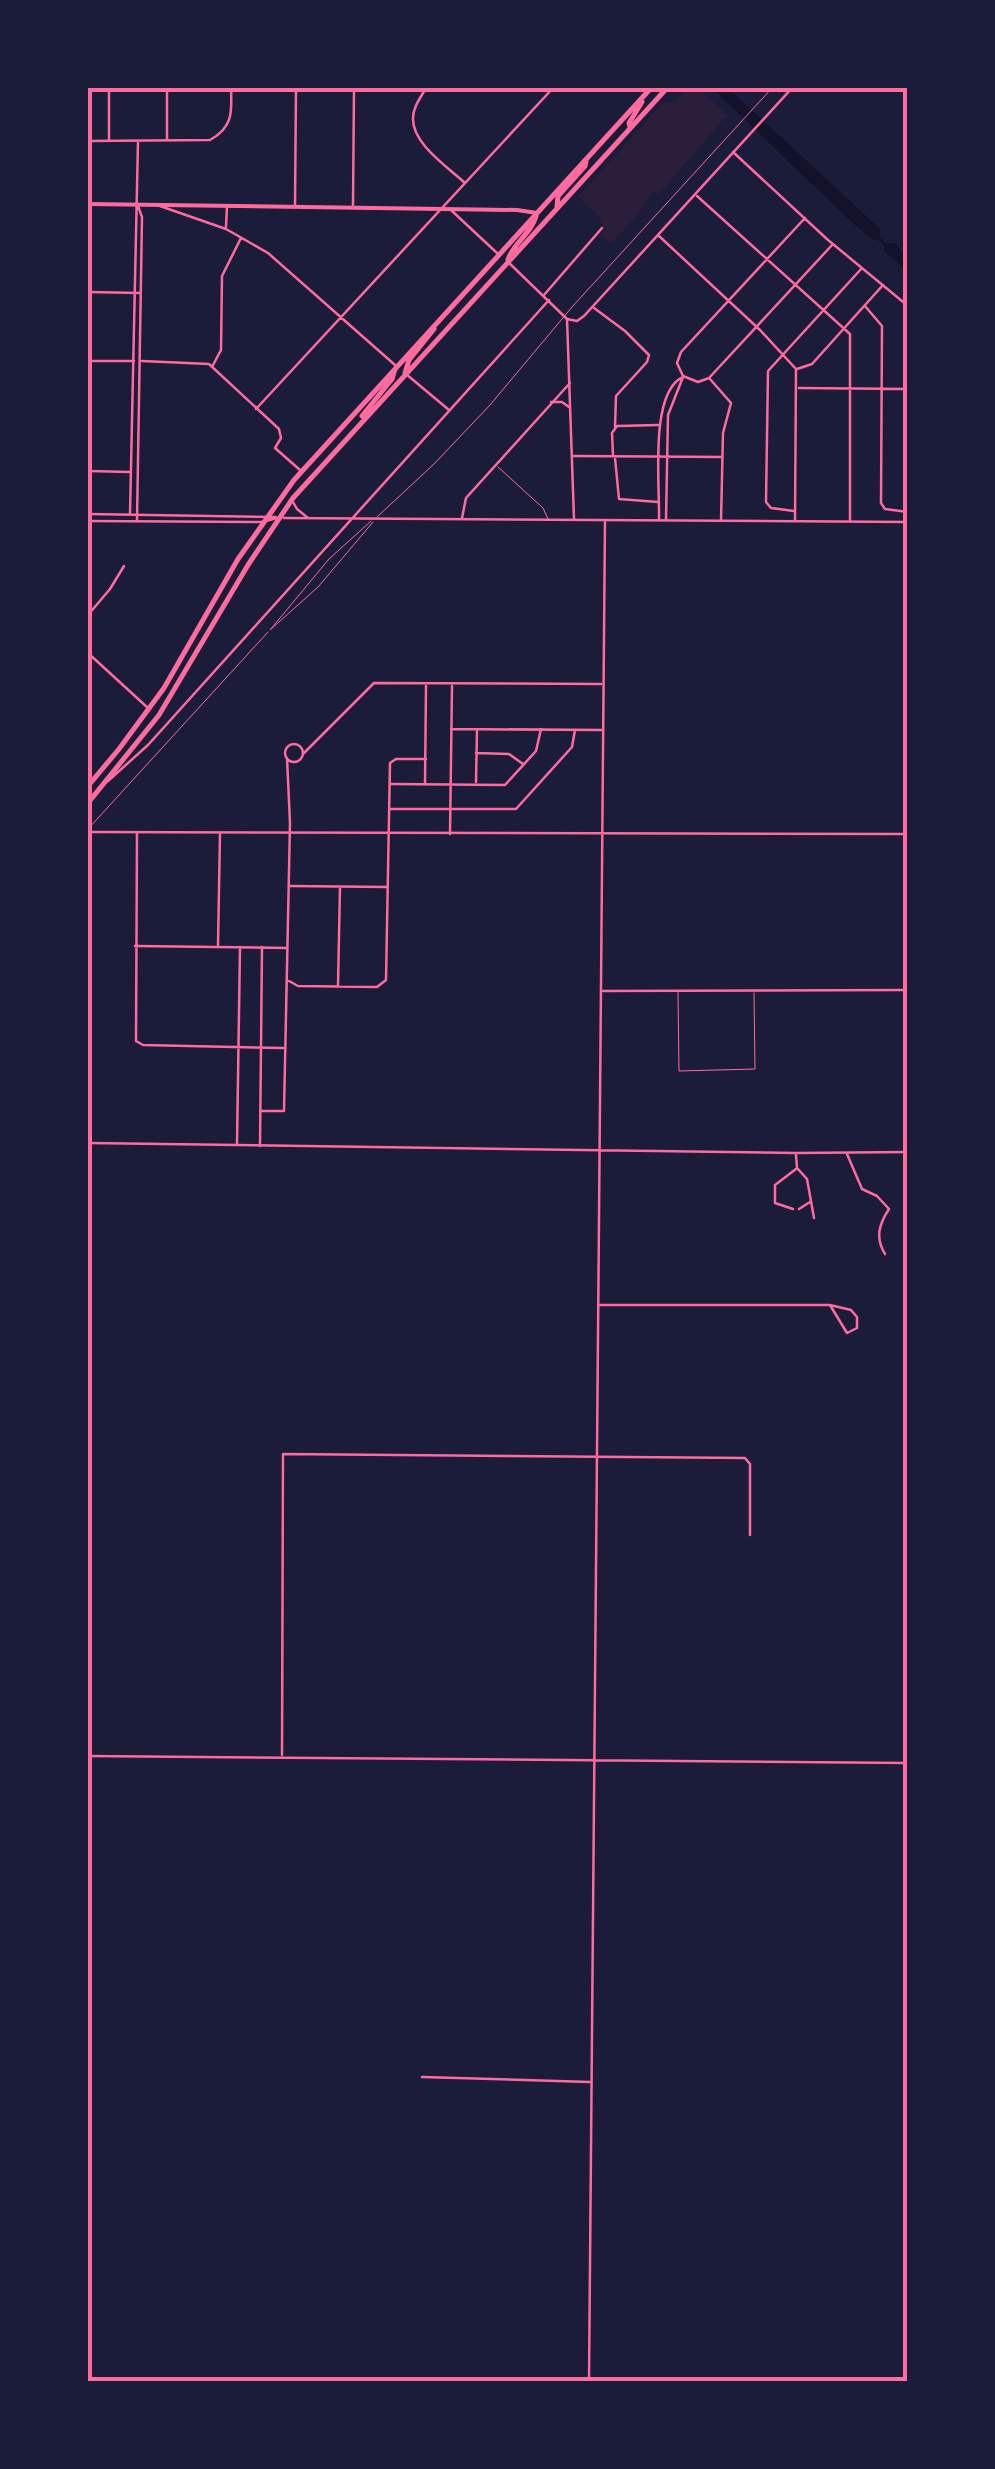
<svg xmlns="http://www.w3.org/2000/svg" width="995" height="2469" viewBox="0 0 995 2469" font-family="Figtree,sans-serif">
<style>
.green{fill:#2a1e3b}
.water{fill:#12122b}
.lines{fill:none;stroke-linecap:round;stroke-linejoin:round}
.service{stroke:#ff6b9d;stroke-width:1}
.minor{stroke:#ff6b9d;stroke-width:2.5}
.tertiary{stroke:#ff6b9d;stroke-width:2.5}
.secondary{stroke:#ff6b9d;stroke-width:4}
.trunk{stroke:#ff6b9d;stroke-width:5}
.neatline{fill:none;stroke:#ff6b9d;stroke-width:4}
</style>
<rect width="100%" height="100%" fill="#1b1b3a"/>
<path class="green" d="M 686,88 L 698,88 L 727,115 L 659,194 L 652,192 L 635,218 L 611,243 L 600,235 L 604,230 L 600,217 L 578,197 L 664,102 L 676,103 Z"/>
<path class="water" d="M 712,88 L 728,88 L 880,229 L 880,238 L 886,243 L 894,243 L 907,256 L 907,271 L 884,251 L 884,245 L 878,240 L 874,240 L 857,227 Z"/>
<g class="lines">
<path class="service" d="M 498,467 L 543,508 L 548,519
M 377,517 L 434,464 L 490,405 L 572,307 L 772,88
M 371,521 L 329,559 L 270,630 L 318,587 L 373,522
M 88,829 L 268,632
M 678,992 L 679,1071 L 755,1069 L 754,993
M 906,2085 L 908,2085"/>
<path class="minor" d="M 167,88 L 167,140
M 426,88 C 421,97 413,107 413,118 C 412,144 448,167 465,183
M 109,140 L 109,88
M 88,141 L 210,140 C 233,127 232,112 231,88
M 733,152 L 828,240 L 908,306
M 697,196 L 850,334 L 850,520
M 295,205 L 296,88
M 160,206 L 226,229 L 268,253 L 395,365
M 353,206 L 354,88
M 452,211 L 497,253
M 805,218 L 681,352 L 677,363 L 683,376 L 698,382 L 709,378 L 833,244
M 226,227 L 227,206
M 659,236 L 760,330 L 796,369 L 795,520
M 88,292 L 140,293
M 544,295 L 602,228
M 865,306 L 882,326 L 881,503 L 885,509 L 908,512
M 594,308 L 625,331 L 649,355 L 647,362 L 616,396 L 615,427
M 88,361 L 134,361
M 142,361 L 209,364 L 279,429 L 281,438 L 275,448 L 300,470
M 212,367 L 221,350 L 222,276 L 241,238
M 797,369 L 812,364 L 883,285
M 406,374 L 449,410
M 710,379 L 731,403 L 723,433 L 721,521
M 799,388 L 908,389
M 256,409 L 553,88
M 613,455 L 612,433 L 617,426 L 658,425
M 574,456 L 721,457
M 615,458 L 619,499 L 658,502
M 88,471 L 130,472
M 794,511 L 771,508 L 766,502 L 768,371 L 862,268
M 130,514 L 138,141
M 462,518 L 466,498 L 570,383
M 659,519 C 660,486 649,392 683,377 L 668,415 L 666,519
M 137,521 L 142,217 L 138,206
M 88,615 L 110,589 L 124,566
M 88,653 L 148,708
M 451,729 L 603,730
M285 753a9 9 0 1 1 18 0a9 9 0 1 1-18 0Z
M 476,753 L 509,754 L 523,764
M 303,754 L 374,683 L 601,684
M 476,782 L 477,730
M 425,783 L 426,686
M 391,784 L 505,785 L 536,751 L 541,729
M 391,809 L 516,809 L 572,747 L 575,730
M 137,833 L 136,1041 L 143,1045 L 283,1048
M 450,834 L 452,686
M 290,886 L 387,887
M 218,945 L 220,833
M 135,946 L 287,948
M 289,981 L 298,986 L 377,987 L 386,980 L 390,763 L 396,759 L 426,759
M 338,985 L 340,887
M 603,991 L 908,990
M 261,1111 L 284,1111 L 290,823 L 287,758
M 237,1144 L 240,947
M 260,1146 L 262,947
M 847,1154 L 862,1189 L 877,1196 L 889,1209 C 879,1224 875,1238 885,1254
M 796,1155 L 797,1168 L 807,1179 L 814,1218
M 793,1209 L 775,1203 L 775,1185 L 796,1169
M 799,1209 L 810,1202
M 599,1305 L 830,1305 L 851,1310 L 857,1317 L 857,1328 L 847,1333 L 830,1305
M 282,1755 L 283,1454 L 745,1458 L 750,1464 L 750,1535
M 422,2077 L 590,2082"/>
<path class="tertiary" d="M 508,262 L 567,319 L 574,519
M 567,319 L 577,321 L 584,316 L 792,88
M 551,402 L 562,402 L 569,407
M 293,502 L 297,509 L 308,518
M 88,514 L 276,517
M 284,518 L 908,522
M 88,521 L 262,522 L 277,518
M 108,781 L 148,745 L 549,300
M 88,832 L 908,834
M 88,1143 L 796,1153 L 908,1152
M 88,1756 L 908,1763
M 589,2382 L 605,520"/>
<path class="secondary" d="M 88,204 L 517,210 L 537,213"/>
<path class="trunk" d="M 630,127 L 629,123 L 642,102
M 557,207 L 558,196 L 585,166 L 586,161
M 508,260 C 513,243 531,234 536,216
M 405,373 L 409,360 L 434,329
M 362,416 L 392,379 L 395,369
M 88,786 L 119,749 L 164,688 L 238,559 L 294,480 L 651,88
M 88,803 L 159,715 L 248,565 L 293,498 L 667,88"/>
</g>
<rect width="995" height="2469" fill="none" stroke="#1b1b3a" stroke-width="180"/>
<rect x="90" y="90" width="815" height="2289" class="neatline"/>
</svg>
